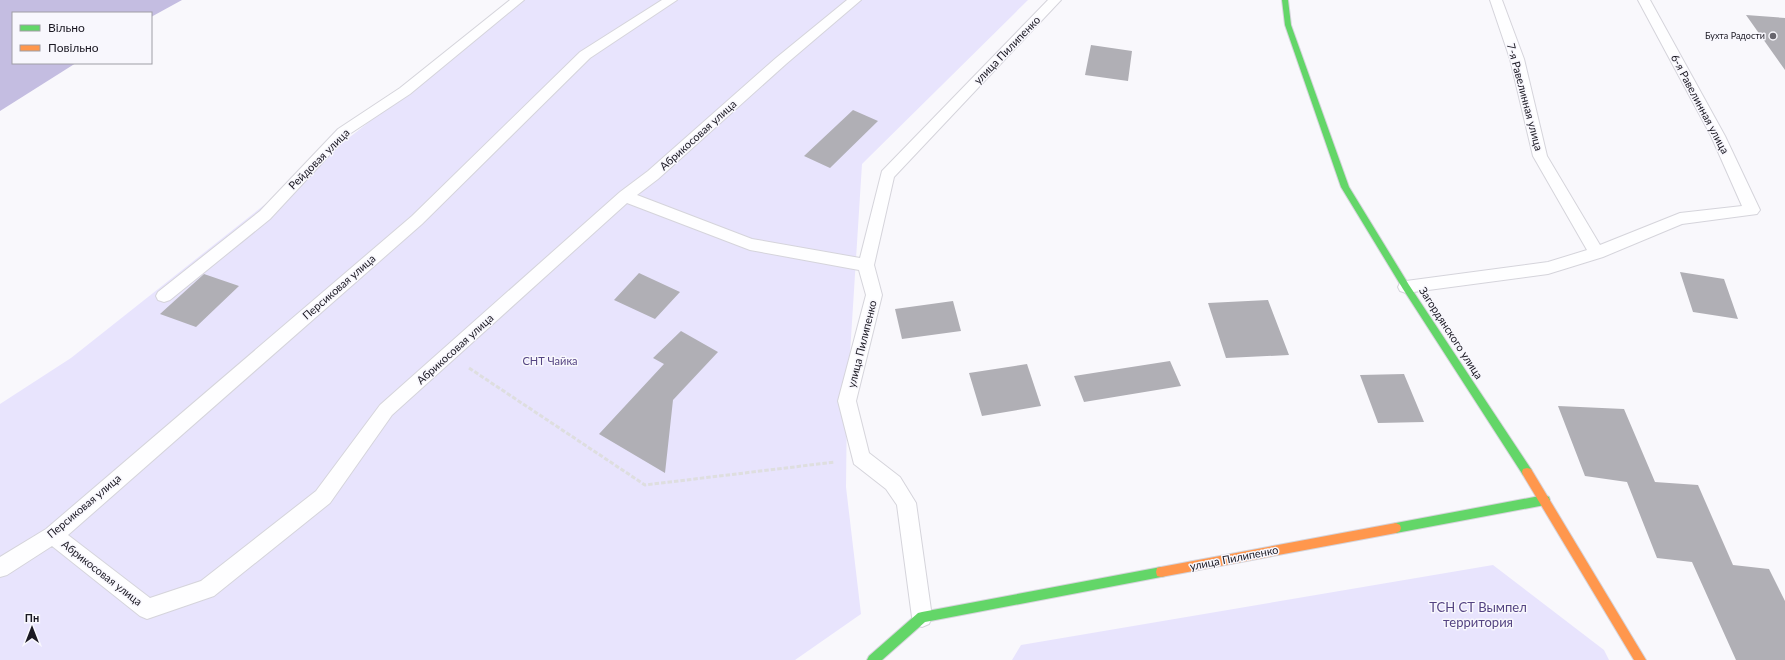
<svg xmlns="http://www.w3.org/2000/svg" width="1785" height="660" viewBox="0 0 1785 660" font-family="Lato,sans-serif">
<style>
.green{fill:#e8e4fd}
.water{fill:#c4bde1}
.building{fill:#b0afb5}
.lines{fill:none;stroke-linecap:round;stroke-linejoin:round}
.lane-casing{stroke:#d5d4db;stroke-width:2}
.fast-casing{stroke:#d5d4db;stroke-width:2}
.slow-casing{stroke:#d5d4db;stroke-width:2}
.path{stroke:#dededf;stroke-width:3;stroke-dasharray:4.5 2;stroke-linecap:butt}
.lane{fill:#fefeff;fill-rule:evenodd}
.fast{fill:#63d668;fill-rule:evenodd}
.slow{fill:#ff974d;fill-rule:evenodd}
.poi-dot{fill:#68666e;stroke:#f8f7fd;stroke-width:1.5}
.labels{text-anchor:middle;stroke-width:3;stroke-linejoin:round;paint-order:stroke}
.far-poi-label{font-size:9px;fill:#1a1822;stroke:#f8f7fd;text-anchor:end}
.street-label{font-size:11px;fill:#1a1822;stroke:#f8f7fd}
.park-label{font-size:11px;fill:#544482;stroke:#f8f7fd}
.near-park-label{font-size:13px;fill:#544482;stroke:#f8f7fd}
</style>
<rect width="100%" height="100%" fill="#f9f8fc"/>
<path class="green" d="M 523,0 L 1028,0 L 862,164 L 847,401 L 846,487 L 861,614 L 795,660 L 0,660 L 0,404 L 71,358 Z
M 1493,565 L 1604,650 L 1609,660 L 1012,660 L 1021,645 Z"/>
<path class="water" d="M 0,0 L 182,0 L 151,17 L 151,13 L 13,13 L 13,63 L 76,63 L 0,111 Z"/>
<path class="building" d="M 1746,15 L 1785,18 L 1785,70 Z
M 1091,45 L 1132,51 L 1128,81 L 1085,75 Z
M 853,110 L 878,121 L 830,168 L 804,156 Z
M 1680,272 L 1724,279 L 1738,319 L 1693,312 Z
M 639,273 L 680,292 L 655,319 L 614,300 Z
M 204,274 L 239,286 L 196,327 L 160,314 Z
M 1268,300 L 1289,355 L 1226,358 L 1208,303 Z
M 953,301 L 961,331 L 902,339 L 895,309 Z
M 681,331 L 718,352 L 673,400 L 665,473 L 599,434 L 664,364 L 653,358 Z
M 1170,361 L 1181,386 L 1084,402 L 1074,376 Z
M 1027,364 L 1041,406 L 982,416 L 969,373 Z
M 1404,374 L 1424,422 L 1378,423 L 1360,375 Z
M 1558,406 L 1624,409 L 1655,482 L 1698,485 L 1733,565 L 1769,569 L 1785,601 L 1785,660 L 1736,660 L 1692,562 L 1657,558 L 1627,482 L 1585,476 Z"/>
<g class="lines">
<defs>
<path id="lane" d="M 510,0 L 524,0 L 410,94 L 348,135 L 270,219 L 170,300 L 164,302 L 158,300 L 156,296 L 158,292 L 260,211 L 338,129 L 400,88 Z
M 662,0 L 677,0 L 590,58 L 422,224 L 68,535 L 150,598 L 201,581 L 316,491 L 380,405 L 620,192 L 648,171 L 776,58 L 847,0 L 861,0 L 786,64 L 658,179 L 637,195 L 752,239 L 860,258 L 882,171 L 1048,0 L 1061,0 L 894,177 L 874,265 L 882,295 L 856,401 L 869,453 L 900,477 L 916,503 L 932,617 L 929,624 L 922,627 L 915,624 L 912,617 L 897,505 L 886,489 L 854,464 L 838,401 L 866,295 L 859,270 L 750,250 L 627,203 L 392,415 L 330,503 L 214,596 L 147,619 L 140,616 L 52,546 L 7,575 L 0,577 L 0,557 L 46,529 L 412,216 L 580,52 Z
M 1490,0 L 1502,0 L 1524,59 L 1547,156 L 1600,245 L 1680,213 L 1742,206 L 1711,136 L 1638,0 L 1650,0 L 1725,136 L 1760,210 L 1757,214 L 1682,224 L 1603,257 L 1548,274 L 1406,293 L 1400,291 L 1398,287 L 1400,283 L 1406,281 L 1548,262 L 1587,250 L 1533,156 L 1510,59 Z"/>
<path id="fast" d="M 1282,0 L 1288,0 L 1291,25 L 1349,187 L 1409,285 L 1531,469 L 1532,472 L 1531,475 L 1527,476 L 1523,475 L 1403,289 L 1341,187 L 1285,25 Z
M 1545,495 L 1549,497 L 1550,500 L 1549,503 L 1545,505 L 1396,533 L 1392,531 L 1391,528 L 1392,525 L 1396,523 Z
M 1161,567 L 1165,568 L 1166,572 L 1165,576 L 1161,577 L 925,622 L 882,660 L 867,660 L 869,656 L 918,613 L 922,612 Z"/>
<path id="slow" d="M 1527,468 L 1531,469 L 1646,660 L 1634,660 L 1523,475 L 1522,472 L 1523,469 Z
M 1396,523 L 1400,525 L 1401,528 L 1400,531 L 1396,533 L 1161,577 L 1157,576 L 1156,572 L 1157,568 L 1161,567 Z"/>
</defs>
<use href="#lane" class="lane-casing"/>
<use href="#fast" class="fast-casing"/>
<use href="#slow" class="slow-casing"/>
<path class="path" d="M 469,368 L 645,485 L 835,462"/>
<use href="#lane" class="lane"/>
<use href="#fast" class="fast"/>
<use href="#slow" class="slow"/>
</g>
<circle class="poi-dot" cx="1773" cy="36" r="4"/>
<g class="labels">
<g class="far-poi-label">
<text x="1765" y="39">Бухта Радости</text>
</g>
<g class="street-label">
<text transform="translate(1007 50) rotate(-46)" y="4">улица Пилипенко</text>
<text transform="translate(1525 97) rotate(75)" y="4">7-я Равелинная улица</text>
<text transform="translate(1700 104) rotate(62)" y="4">6-я Равелинная улица</text>
<text transform="translate(698 135) rotate(-42)" y="4">Абрикосовая улица</text>
<text transform="translate(319 159) rotate(-45)" y="4">Рейдовая улица</text>
<text transform="translate(339 287) rotate(-41)" y="4">Персиковая улица</text>
<text transform="translate(1451 333) rotate(57)" y="4">Загордянского улица</text>
<text transform="translate(862 344) rotate(-76)" y="4">улица Пилипенко</text>
<text transform="translate(455 349) rotate(-42)" y="4">Абрикосовая улица</text>
<text transform="translate(84 506) rotate(-40)" y="4">Персиковая улица</text>
<text transform="translate(1234 558) rotate(-11)" y="4">улица Пилипенко</text>
<text transform="translate(102 573) rotate(38)" y="4">Абрикосовая улица</text>
</g>
<g class="park-label">
<text x="550" y="365">СНТ Чайка</text>
</g>
<g class="near-park-label">
<text x="1478" y="612">ТСН СТ Вымпел<tspan x="1478" dy="15">территория</tspan></text>
</g>
</g>
<rect x="12" y="12" width="140" height="52" fill="#f8f7fd" stroke="#9f9ea5"/>
<rect x="20" y="25" width="20" height="6" fill="#63d668" stroke="#9f9ea5"/>
<text x="48" y="32" font-size="12" fill="#1a1822">Вільно</text>
<rect x="20" y="45" width="20" height="6" fill="#ff974d" stroke="#9f9ea5"/>
<text x="48" y="52" font-size="12" fill="#1a1822">Повільно</text>
<g transform="translate(32 628)" stroke="#f8f7fd" stroke-width="3" paint-order="stroke">
<path d="M0-3L7 15L0 10L-7 15Z" fill="#1a1822"/>
<text y="-6" font-size="11" font-weight="bold" text-anchor="middle" fill="#1a1822">Пн</text>
</g>
</svg>
